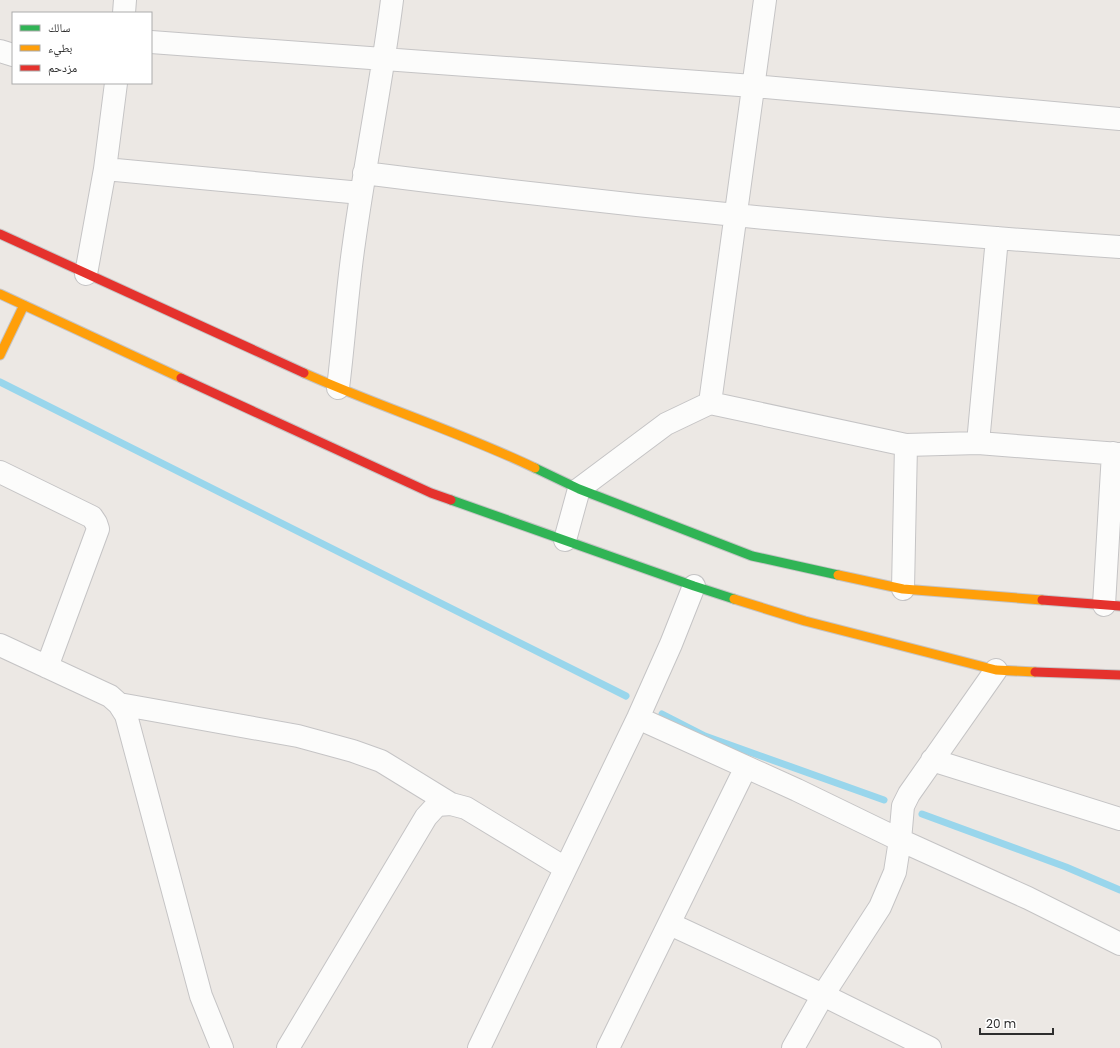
<svg xmlns="http://www.w3.org/2000/svg" width="1120" height="1048" viewBox="0 0 1120 1048" font-family="Poppins,'Noto Naskh Arabic',sans-serif">
<style>
.lines{fill:none;stroke-linecap:round;stroke-linejoin:round}
.stream{stroke:#99d6ec;stroke-width:7}
.street-casing{stroke:#c5c4c5;stroke-width:24}
.fast-casing{stroke:#c5c4c5;stroke-width:11}
.slow-casing{stroke:#c5c4c5;stroke-width:11}
.jam-casing{stroke:#c5c4c5;stroke-width:11}
.street{stroke:#fcfcfb;stroke-width:22}
.fast{stroke:#30b455;stroke-width:9}
.slow{stroke:#ff9f0a;stroke-width:9}
.jam{stroke:#e5322d;stroke-width:9}
</style>
<rect width="100%" height="100%" fill="#ece8e4"/>
<g class="lines">
<path class="stream" d="M 0,382 L 626,696
M 662,714 L 705,736 L 884,800
M 922,814 L 1066,867 L 1120,890"/>
<defs>
<path id="street" d="M 124,13 L 125,0
M 151,42 L 753,86 L 1120,119
M 0,51 L 13,55
M 105,169 L 361,193
M 364,173 C 615,205 867,230 1120,247
M 86,274 L 105,169 L 116,83
M 338,388 C 344,340 347,291 354,243 C 365,162 382,81 392,0
M 710,403 L 906,445 L 978,443 L 1120,454
M 978,443 L 997,238
M 0,472 L 92,517 L 96,523 L 98,529 L 47,667
M 565,540 L 579,489 L 666,424 L 710,403 L 765,0
M 903,589 L 906,445
M 1104,605 L 1113,453
M 0,645 L 110,696 L 119,704 L 126,715 L 201,996 L 222,1048
M 119,704 L 298,736 L 353,751 L 381,761 L 451,804
M 638,718 L 797,790 L 900,840 L 1028,898 L 1120,944
M 932,760 L 1120,819
M 670,924 L 823,995 L 930,1048
M 288,1048 L 426,817 L 437,805 L 451,804 L 466,808 L 565,868
M 479,1048 L 638,718 L 671,644 L 694,586
M 608,1048 L 746,767
M 793,1048 L 823,995 L 880,907 L 895,872 L 900,840 L 903,806 L 909,794 L 996,670"/>
<path id="fast" d="M 535,468 L 579,489 L 752,556 L 838,575
M 451,500 L 694,586 L 734,599"/>
<path id="slow" d="M 0,294 L 181,378
M 0,355 L 24,305
M 304,373 C 380,407 460,432 535,468
M 838,575 L 903,589 L 1042,600
M 734,599 L 805,621 L 996,670 L 1035,672"/>
<path id="jam" d="M 0,234 L 304,373
M 181,378 L 431,493 L 451,500
M 1042,600 L 1120,606
M 1035,672 L 1120,675"/>
</defs>
<use href="#street" class="street-casing"/>
<use href="#fast" class="fast-casing"/>
<use href="#slow" class="slow-casing"/>
<use href="#jam" class="jam-casing"/>
<use href="#street" class="street"/>
<use href="#fast" class="fast"/>
<use href="#slow" class="slow"/>
<use href="#jam" class="jam"/>
</g>
<rect x="12" y="12" width="140" height="72" fill="#ffffff" stroke="#ababab"/>
<rect x="20" y="25" width="20" height="6" fill="#30b455" stroke="#ababab"/>
<text x="48" y="32" font-size="12" fill="#2e2e2e">سالك</text>
<rect x="20" y="45" width="20" height="6" fill="#ff9f0a" stroke="#ababab"/>
<text x="48" y="52" font-size="12" fill="#2e2e2e">بطيء</text>
<rect x="20" y="65" width="20" height="6" fill="#e5322d" stroke="#ababab"/>
<text x="48" y="72" font-size="12" fill="#2e2e2e">مزدحم</text>
<path d="M980 1028v6h73v-6" fill="none" stroke="#2e2e2e" stroke-width="2"/>
<text x="986" y="1028" font-size="12" fill="#2e2e2e" stroke="#ffffff" stroke-width="3" paint-order="stroke">20 m</text>
</svg>
